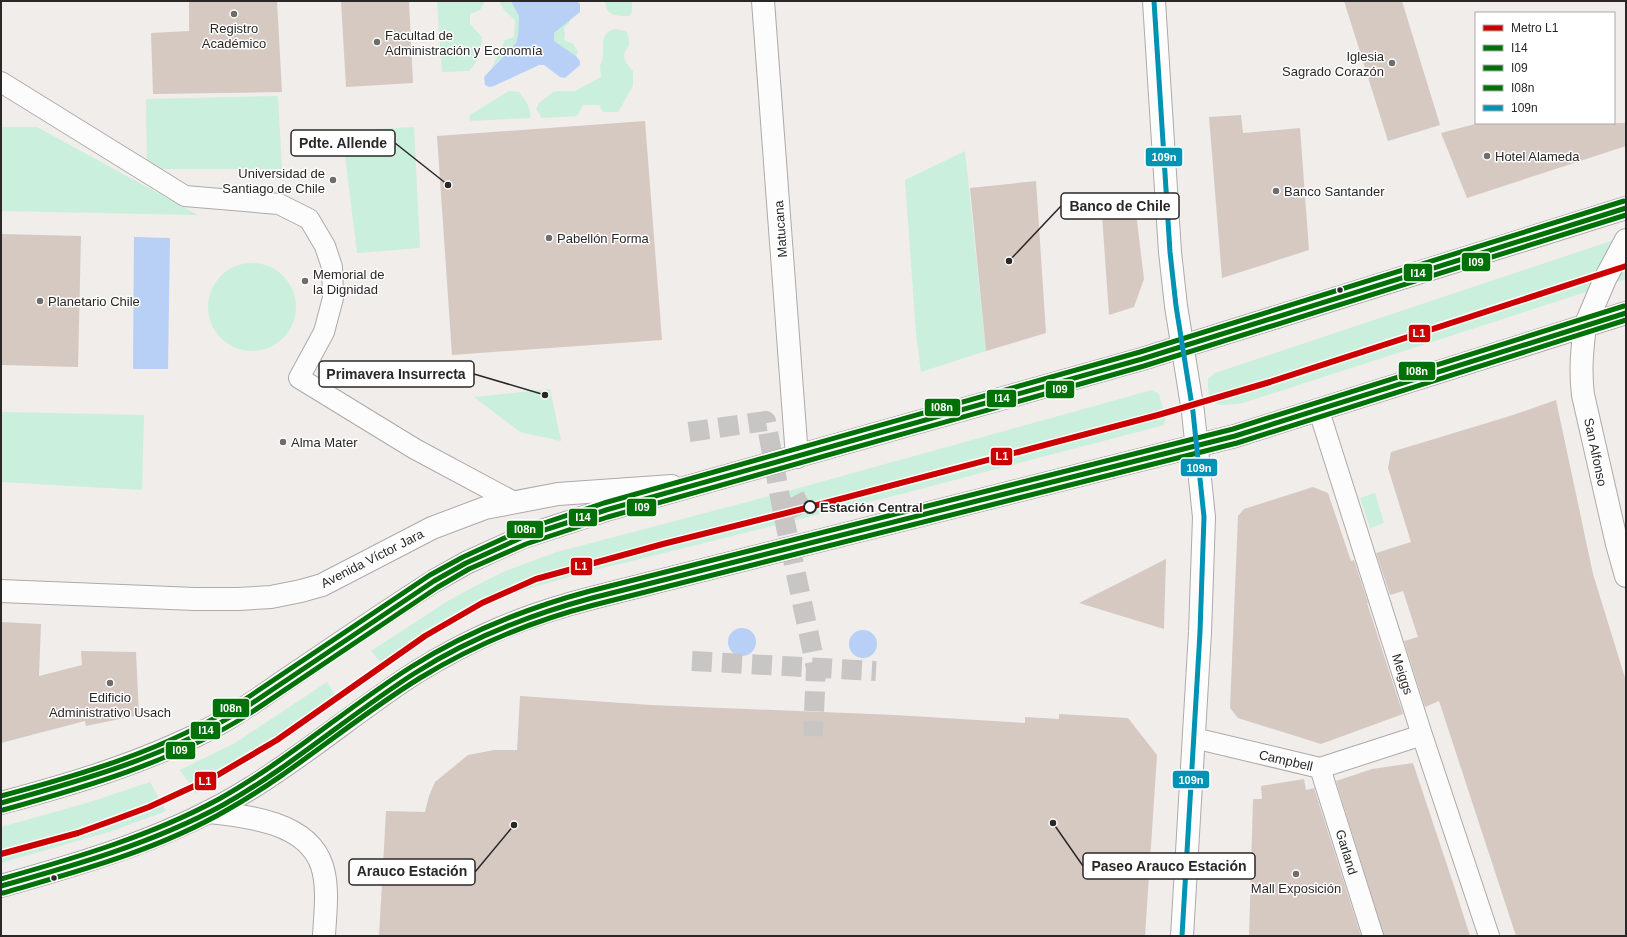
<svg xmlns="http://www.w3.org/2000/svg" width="1627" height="937" viewBox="0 0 1627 937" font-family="Arial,sans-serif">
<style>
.green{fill:#caefdc}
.water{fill:#b8d0f6}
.building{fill:#d6c9c2}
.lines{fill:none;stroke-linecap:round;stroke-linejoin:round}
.pedestrian-tunnel{stroke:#c8c6c4;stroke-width:20;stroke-dasharray:20 10;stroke-linecap:butt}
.pedestrian-casing{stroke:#adaaa9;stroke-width:22}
.minor-casing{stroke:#adaaa9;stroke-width:24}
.tertiary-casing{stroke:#adaaa9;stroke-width:24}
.secondary-casing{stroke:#adaaa9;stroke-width:24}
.primary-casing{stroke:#adaaa9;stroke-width:24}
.pedestrian{stroke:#fdfcfc;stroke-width:20}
.minor{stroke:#fdfcfc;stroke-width:22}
.tertiary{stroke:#fdfcfc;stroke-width:22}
.secondary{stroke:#fdfcfc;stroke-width:22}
.primary{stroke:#fdfcfc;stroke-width:22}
.bus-1-casing{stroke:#fff;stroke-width:8}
.bus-2-casing{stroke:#fff;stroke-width:8}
.bus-3-casing{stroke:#fff;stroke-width:8}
.bus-4-casing{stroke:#fff;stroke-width:8}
.bus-1{stroke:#007106;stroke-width:5}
.bus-2{stroke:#007106;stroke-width:5}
.bus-3{stroke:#007106;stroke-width:5}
.bus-4{stroke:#0093b3;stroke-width:5}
.metro-1-casing{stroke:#fff;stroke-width:9}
.metro-1{stroke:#c00;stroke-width:6}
.poi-dot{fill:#6f6d6c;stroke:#fff;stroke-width:1.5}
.bus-dot{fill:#2a2827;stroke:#fff;stroke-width:1.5}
.stop-dot{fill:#fff;stroke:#2a2827;stroke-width:2}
.labels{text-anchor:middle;stroke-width:3;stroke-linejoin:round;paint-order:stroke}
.poi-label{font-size:13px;fill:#2a2827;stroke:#fff;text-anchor:start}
.street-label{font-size:13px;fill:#2a2827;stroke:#fff}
.stop-label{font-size:13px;font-weight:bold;fill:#2a2827;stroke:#fff;text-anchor:start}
.leader{fill:none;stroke:#2a2827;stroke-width:1.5}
.callout-dot{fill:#2a2827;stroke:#fff;stroke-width:1.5}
.callout{fill:#fff;stroke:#2a2827;stroke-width:1.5}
.callout-label{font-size:14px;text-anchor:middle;font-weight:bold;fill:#2a2827}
.line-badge{stroke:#fff;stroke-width:1.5}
.badge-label{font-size:11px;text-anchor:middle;font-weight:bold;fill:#fff}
</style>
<rect width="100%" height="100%" fill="#f0edeb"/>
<path class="green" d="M 437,1 L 485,1 L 480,10 L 470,14 L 470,24 L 482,37 C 481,50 479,61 469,71 L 442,72 Z
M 501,1 L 512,1 L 519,16 L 518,36 L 516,43 L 491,69 L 505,40 L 514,37 L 515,20 L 504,10 L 500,3 Z
M 605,1 L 632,1 L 632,12 L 629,16 C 616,16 606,16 605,1 Z
M 569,20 L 569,23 L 564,28 L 565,34 L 564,40 L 573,44 L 578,52 L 576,56 L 554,41 L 554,33 Z
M 616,29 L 626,31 L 629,39 L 629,46 C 620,55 625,63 633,71 L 633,86 L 618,112 L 603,112 L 599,105 L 583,105 L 577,116 L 542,118 L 536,109 L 539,103 L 553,92 L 559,91 L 575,91 L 601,77 L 600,65 C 609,52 594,33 616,29 Z
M 509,91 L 519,92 C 525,100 532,108 530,118 L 471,121 L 469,118 L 470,115 Z
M 278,96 L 282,169 L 147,169 L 146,99 Z
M 1,127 L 37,127 L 198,215 L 1,211 Z
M 414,127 L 420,248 L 357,253 L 342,131 Z
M 965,151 L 986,351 L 921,372 L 916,333 L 905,180 Z
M 1626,236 L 1626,279 L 1243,403 C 1219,406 1207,410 1208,379 L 1215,373 Z
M208 307a44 44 0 1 1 88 0a44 44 0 1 1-88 0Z
M 550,389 L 561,441 L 520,432 L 474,397 Z
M 1152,390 L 1159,394 L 1165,419 L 1164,425 L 901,494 L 579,574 L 510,594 L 490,602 L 469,613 L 385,668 L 371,651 L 448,601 L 475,586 L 505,571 L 557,552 L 770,496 Z
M 1,412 L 144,415 L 142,490 L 1,482 Z
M 1375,493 L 1384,523 L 1370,528 L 1360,498 Z
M 327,682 L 338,699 L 237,769 L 196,793 L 180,770 L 235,743 Z
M 150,782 L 166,811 L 112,831 L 1,863 L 1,827 L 87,803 Z"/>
<path class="water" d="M 511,1 L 577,1 L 580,4 L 580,12 L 554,33 L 554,41 L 576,56 L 580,61 L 580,65 L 565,78 L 560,77 L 544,65 L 539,65 L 494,86 L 489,87 L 485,85 L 484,77 L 516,43 L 518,36 L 519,16 Z
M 134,237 L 170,238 L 168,369 L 133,369 Z
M728 642a14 14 0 1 1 28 0a14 14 0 1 1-28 0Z
M849 644a14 14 0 1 1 28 0a14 14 0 1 1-28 0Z"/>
<path class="building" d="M 189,1 L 277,1 L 282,92 L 153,94 L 151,33 L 189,31 Z
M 341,1 L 409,1 L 413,83 L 346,87 Z
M 1344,1 L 1402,1 L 1440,125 L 1388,141 Z
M 1241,115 L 1243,133 L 1300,128 L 1309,250 L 1222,278 L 1209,117 Z
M 645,121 L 662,340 L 452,355 L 437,136 Z
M 1479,123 L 1626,123 L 1626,146 L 1467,198 L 1441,133 Z
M 1036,181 L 1046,333 L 986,351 L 970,188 Z
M 1134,196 L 1144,279 L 1134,307 L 1109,315 L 1101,201 Z
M 1,234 L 81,236 L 78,367 L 1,365 Z
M 1556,400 L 1593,574 L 1626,681 L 1626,936 L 1516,936 L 1439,701 L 1425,707 L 1404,641 L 1418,637 L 1403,591 L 1390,595 L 1376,553 L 1411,542 L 1388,468 L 1391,452 L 1510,416 Z
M 1313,487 L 1328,493 L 1351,561 L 1354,560 L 1368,603 L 1367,603 L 1403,714 L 1321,744 L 1238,718 L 1230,708 L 1238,516 L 1244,509 Z
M 1166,559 L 1164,629 L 1079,603 Z
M 1,622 L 41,624 L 39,676 L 82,665 L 81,651 L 136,652 L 139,715 L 86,726 L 85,721 L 1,743 Z
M 520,696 L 651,705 L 895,715 L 1025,723 L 1025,717 L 1059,719 L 1059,714 L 1128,718 L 1157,755 L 1145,936 L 379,936 L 386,811 L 425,812 L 429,796 L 435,782 L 468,755 L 494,750 L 517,750 Z
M 1413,763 L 1456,892 L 1470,936 L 1384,936 L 1336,781 L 1372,769 Z
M 1304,779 L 1306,790 L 1314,788 L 1361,936 L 1249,936 L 1253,799 L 1262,799 L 1261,786 Z"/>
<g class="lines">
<path class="pedestrian-tunnel" d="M 689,432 L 766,421 L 783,513
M 808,500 L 783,513 L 816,668 L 813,736
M 692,661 L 876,671"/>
<defs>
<path id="pedestrian" d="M 1,82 L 185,196 L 279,204 L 309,219 L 325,246 L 332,267 L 333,298 L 324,332 L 299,378 L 415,449 L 514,502
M 1319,411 L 1422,735 L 1489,936
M 1194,738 L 1320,768 L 1422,735
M 1320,768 L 1373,936"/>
<path id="minor" d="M 1585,326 C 1582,350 1580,371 1583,395 L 1617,544 L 1626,576"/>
<path id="tertiary" d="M 208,812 C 247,816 308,822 322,866 C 329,888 325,914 324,936"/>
<path id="secondary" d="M 1,591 L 195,599 L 238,599 L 271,597 L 301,591 L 322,585 L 432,528 L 485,508 L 558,494 L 672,486"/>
<path id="primary" d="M 763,1 L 797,457
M 1154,1 L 1170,252 L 1176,306 L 1193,412 L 1204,517 L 1200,632 L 1182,936
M 1585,326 L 1605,279 L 1626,240
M 1,803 C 72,784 143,763 209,729 C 239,714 266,693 293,675 C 340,643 387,611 434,581 L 466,563 L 523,537 L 606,510 L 1142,359 L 1626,208
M 1,886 C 87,862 175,836 251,788 C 308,753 359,709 415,673 C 473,637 525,615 592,598 L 1235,436 L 1626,313"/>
</defs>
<use href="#pedestrian" class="pedestrian-casing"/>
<use href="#minor" class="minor-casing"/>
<use href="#tertiary" class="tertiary-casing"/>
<use href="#secondary" class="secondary-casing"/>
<use href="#primary" class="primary-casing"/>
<use href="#pedestrian" class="pedestrian"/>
<use href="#minor" class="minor"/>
<use href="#tertiary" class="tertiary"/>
<use href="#secondary" class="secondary"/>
<use href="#primary" class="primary"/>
<defs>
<path id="bus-1" d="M 1,803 C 84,780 168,756 242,710 L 434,581 L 466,563 L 523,537 L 606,510 L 1142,359 L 1626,208
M 1,886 C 76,865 153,843 223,805 C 291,767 349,715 415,673 C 470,638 529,615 592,598 L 1235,436 L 1626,313"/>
<path id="bus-2" d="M 3,810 C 86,787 172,762 246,716 L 438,587 L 469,569 L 526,544 L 608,517 L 1144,366 L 1626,215
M 3,893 C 79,871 158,850 227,810 C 296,771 353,719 420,678 C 474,645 532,621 594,605 L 1237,443 L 1626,320"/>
<path id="bus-3" d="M 1,796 C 83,774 166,750 238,704 L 430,575 L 463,557 L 520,531 L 604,503 L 1140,352 L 1624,201
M 1,879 C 75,858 151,836 219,799 C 287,761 345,709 411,667 C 466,632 527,608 590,591 L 1233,429 L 1624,306"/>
<path id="bus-4" d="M 1154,1 L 1170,252 L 1176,306 L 1193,412 L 1204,517 L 1200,632 L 1182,936"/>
</defs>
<use href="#bus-1" class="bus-1-casing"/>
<use href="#bus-2" class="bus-2-casing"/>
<use href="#bus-3" class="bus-3-casing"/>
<use href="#bus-4" class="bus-4-casing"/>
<use href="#bus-1" class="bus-1"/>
<use href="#bus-2" class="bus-2"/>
<use href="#bus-3" class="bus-3"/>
<use href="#bus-4" class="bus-4"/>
<defs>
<path id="metro-1" d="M 1,854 L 78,833 L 114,820 L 149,807 L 216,776 L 277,740 L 425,636 L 482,603 L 536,579 L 663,544 L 810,507 L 1158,415 L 1270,382 L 1626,266"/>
</defs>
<use href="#metro-1" class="metro-1-casing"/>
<use href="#metro-1" class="metro-1"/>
</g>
<g class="poi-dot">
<circle cx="234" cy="14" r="4"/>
<circle cx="377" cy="42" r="4"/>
<circle cx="1392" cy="63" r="4"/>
<circle cx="1487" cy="156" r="4"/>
<circle cx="333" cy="180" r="4"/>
<circle cx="1276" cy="191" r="4"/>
<circle cx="549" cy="238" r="4"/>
<circle cx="305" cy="281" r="4"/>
<circle cx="40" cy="301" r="4"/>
<circle cx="283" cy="442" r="4"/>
<circle cx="110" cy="683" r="4"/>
<circle cx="1296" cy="874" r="4"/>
</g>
<g class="bus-dot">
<circle cx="1340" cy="290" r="3.5"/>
<circle cx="54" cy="878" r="3.5"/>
</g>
<circle class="stop-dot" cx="810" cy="507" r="6"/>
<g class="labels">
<g class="poi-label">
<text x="234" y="33" text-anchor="middle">Registro<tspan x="234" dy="15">Académico</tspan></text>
<text x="385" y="40">Facultad de<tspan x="385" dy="15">Administración y Economía</tspan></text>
<text x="1384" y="61" text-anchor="end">Iglesia<tspan x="1384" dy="15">Sagrado Corazón</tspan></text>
<text x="1495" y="161">Hotel Alameda</text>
<text x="325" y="178" text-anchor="end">Universidad de<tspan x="325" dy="15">Santiago de Chile</tspan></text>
<text x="1284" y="196">Banco Santander</text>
<text x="557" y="243">Pabellón Forma</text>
<text x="313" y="279">Memorial de<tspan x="313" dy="15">la Dignidad</tspan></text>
<text x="48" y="306">Planetario Chile</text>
<text x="291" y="447">Alma Mater</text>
<text x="110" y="702" text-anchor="middle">Edificio<tspan x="110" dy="15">Administrativo Usach</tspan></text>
<text x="1296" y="893" text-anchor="middle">Mall Exposición</text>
</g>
<g class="street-label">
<text transform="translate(780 229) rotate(-94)" y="5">Matucana</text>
<text transform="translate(1596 452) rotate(78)" y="5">San Alfonso</text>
<text transform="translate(372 558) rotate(-27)" y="5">Avenida Víctor Jara</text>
<text transform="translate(1403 674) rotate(72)" y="5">Meiggs</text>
<text transform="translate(1286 760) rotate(13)" y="5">Campbell</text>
<text transform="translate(1347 852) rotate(73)" y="5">Garland</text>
</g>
<g class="stop-label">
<text x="820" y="512">Estación Central</text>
</g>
</g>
<path class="leader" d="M448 185L395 143M1009 261L1061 206M545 395L474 374M1053 823L1083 866M514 825L475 872"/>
<g class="callout-dot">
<circle cx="448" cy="185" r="4"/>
<circle cx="1009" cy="261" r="4"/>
<circle cx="545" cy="395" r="4"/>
<circle cx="1053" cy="823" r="4"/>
<circle cx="514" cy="825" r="4"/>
</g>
<g class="callout">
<rect x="291" y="130" width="104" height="26" rx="4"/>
<rect x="1061" y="193" width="118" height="26" rx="4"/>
<rect x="319" y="361" width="155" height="26" rx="4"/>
<rect x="1083" y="853" width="172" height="26" rx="4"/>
<rect x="349" y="859" width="126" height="26" rx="4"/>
</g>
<g class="callout-label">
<text x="343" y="148">Pdte. Allende</text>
<text x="1120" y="211">Banco de Chile</text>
<text x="396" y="379">Primavera Insurrecta</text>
<text x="1169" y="871">Paseo Arauco Estación</text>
<text x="412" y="876">Arauco Estación</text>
</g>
<g class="line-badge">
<rect x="1145" y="147" width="38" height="20" rx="4" fill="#0093b3"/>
<rect x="1461" y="252" width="30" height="20" rx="4" fill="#007106"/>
<rect x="1403" y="263" width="30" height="19" rx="4" fill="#007106"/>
<rect x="1408" y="324" width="23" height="19" rx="4" fill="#c00"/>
<rect x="1398" y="361" width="38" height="20" rx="4" fill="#007106"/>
<rect x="1045" y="380" width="30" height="19" rx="4" fill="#007106"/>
<rect x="986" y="389" width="31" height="19" rx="4" fill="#007106"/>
<rect x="924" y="398" width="37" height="19" rx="4" fill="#007106"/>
<rect x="990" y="447" width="23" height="19" rx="4" fill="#c00"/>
<rect x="1180" y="458" width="38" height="19" rx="4" fill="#0093b3"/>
<rect x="626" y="498" width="31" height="19" rx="4" fill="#007106"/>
<rect x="568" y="508" width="30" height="19" rx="4" fill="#007106"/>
<rect x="506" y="520" width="38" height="19" rx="4" fill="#007106"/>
<rect x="570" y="557" width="23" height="19" rx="4" fill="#c00"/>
<rect x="212" y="698" width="38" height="20" rx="4" fill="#007106"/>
<rect x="190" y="721" width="31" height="19" rx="4" fill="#007106"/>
<rect x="165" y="741" width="31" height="19" rx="4" fill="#007106"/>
<rect x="1172" y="770" width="38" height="19" rx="4" fill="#0093b3"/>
<rect x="194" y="771" width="23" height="20" rx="4" fill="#c00"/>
</g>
<g class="badge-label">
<text x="1164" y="161">109n</text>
<text x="1476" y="266">I09</text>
<text x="1418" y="277">I14</text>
<text x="1419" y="337">L1</text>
<text x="1417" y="375">I08n</text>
<text x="1060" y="393">I09</text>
<text x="1002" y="402">I14</text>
<text x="942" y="411">I08n</text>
<text x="1002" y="460">L1</text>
<text x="1199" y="472">109n</text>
<text x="642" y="511">I09</text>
<text x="583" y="521">I14</text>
<text x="525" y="533">I08n</text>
<text x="581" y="570">L1</text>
<text x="231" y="712">I08n</text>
<text x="206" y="734">I14</text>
<text x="180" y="754">I09</text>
<text x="1191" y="784">109n</text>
<text x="205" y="785">L1</text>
</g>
<rect width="1627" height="937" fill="none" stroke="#2a2827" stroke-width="4"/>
<rect x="1475" y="12" width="140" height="112" fill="#ffffff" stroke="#aaa9a9"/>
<rect x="1483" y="25" width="20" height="6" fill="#cc0000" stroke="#aaa9a9"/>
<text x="1511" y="32" font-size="12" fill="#2a2827">Metro L1</text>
<rect x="1483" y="45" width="20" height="6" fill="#007106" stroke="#aaa9a9"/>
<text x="1511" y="52" font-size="12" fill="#2a2827">I14</text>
<rect x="1483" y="65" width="20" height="6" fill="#007106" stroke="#aaa9a9"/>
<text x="1511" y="72" font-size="12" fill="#2a2827">I09</text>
<rect x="1483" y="85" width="20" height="6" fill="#007106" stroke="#aaa9a9"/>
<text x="1511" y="92" font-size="12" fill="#2a2827">I08n</text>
<rect x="1483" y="105" width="20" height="6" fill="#0093b3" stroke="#aaa9a9"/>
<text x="1511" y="112" font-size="12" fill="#2a2827">109n</text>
</svg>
